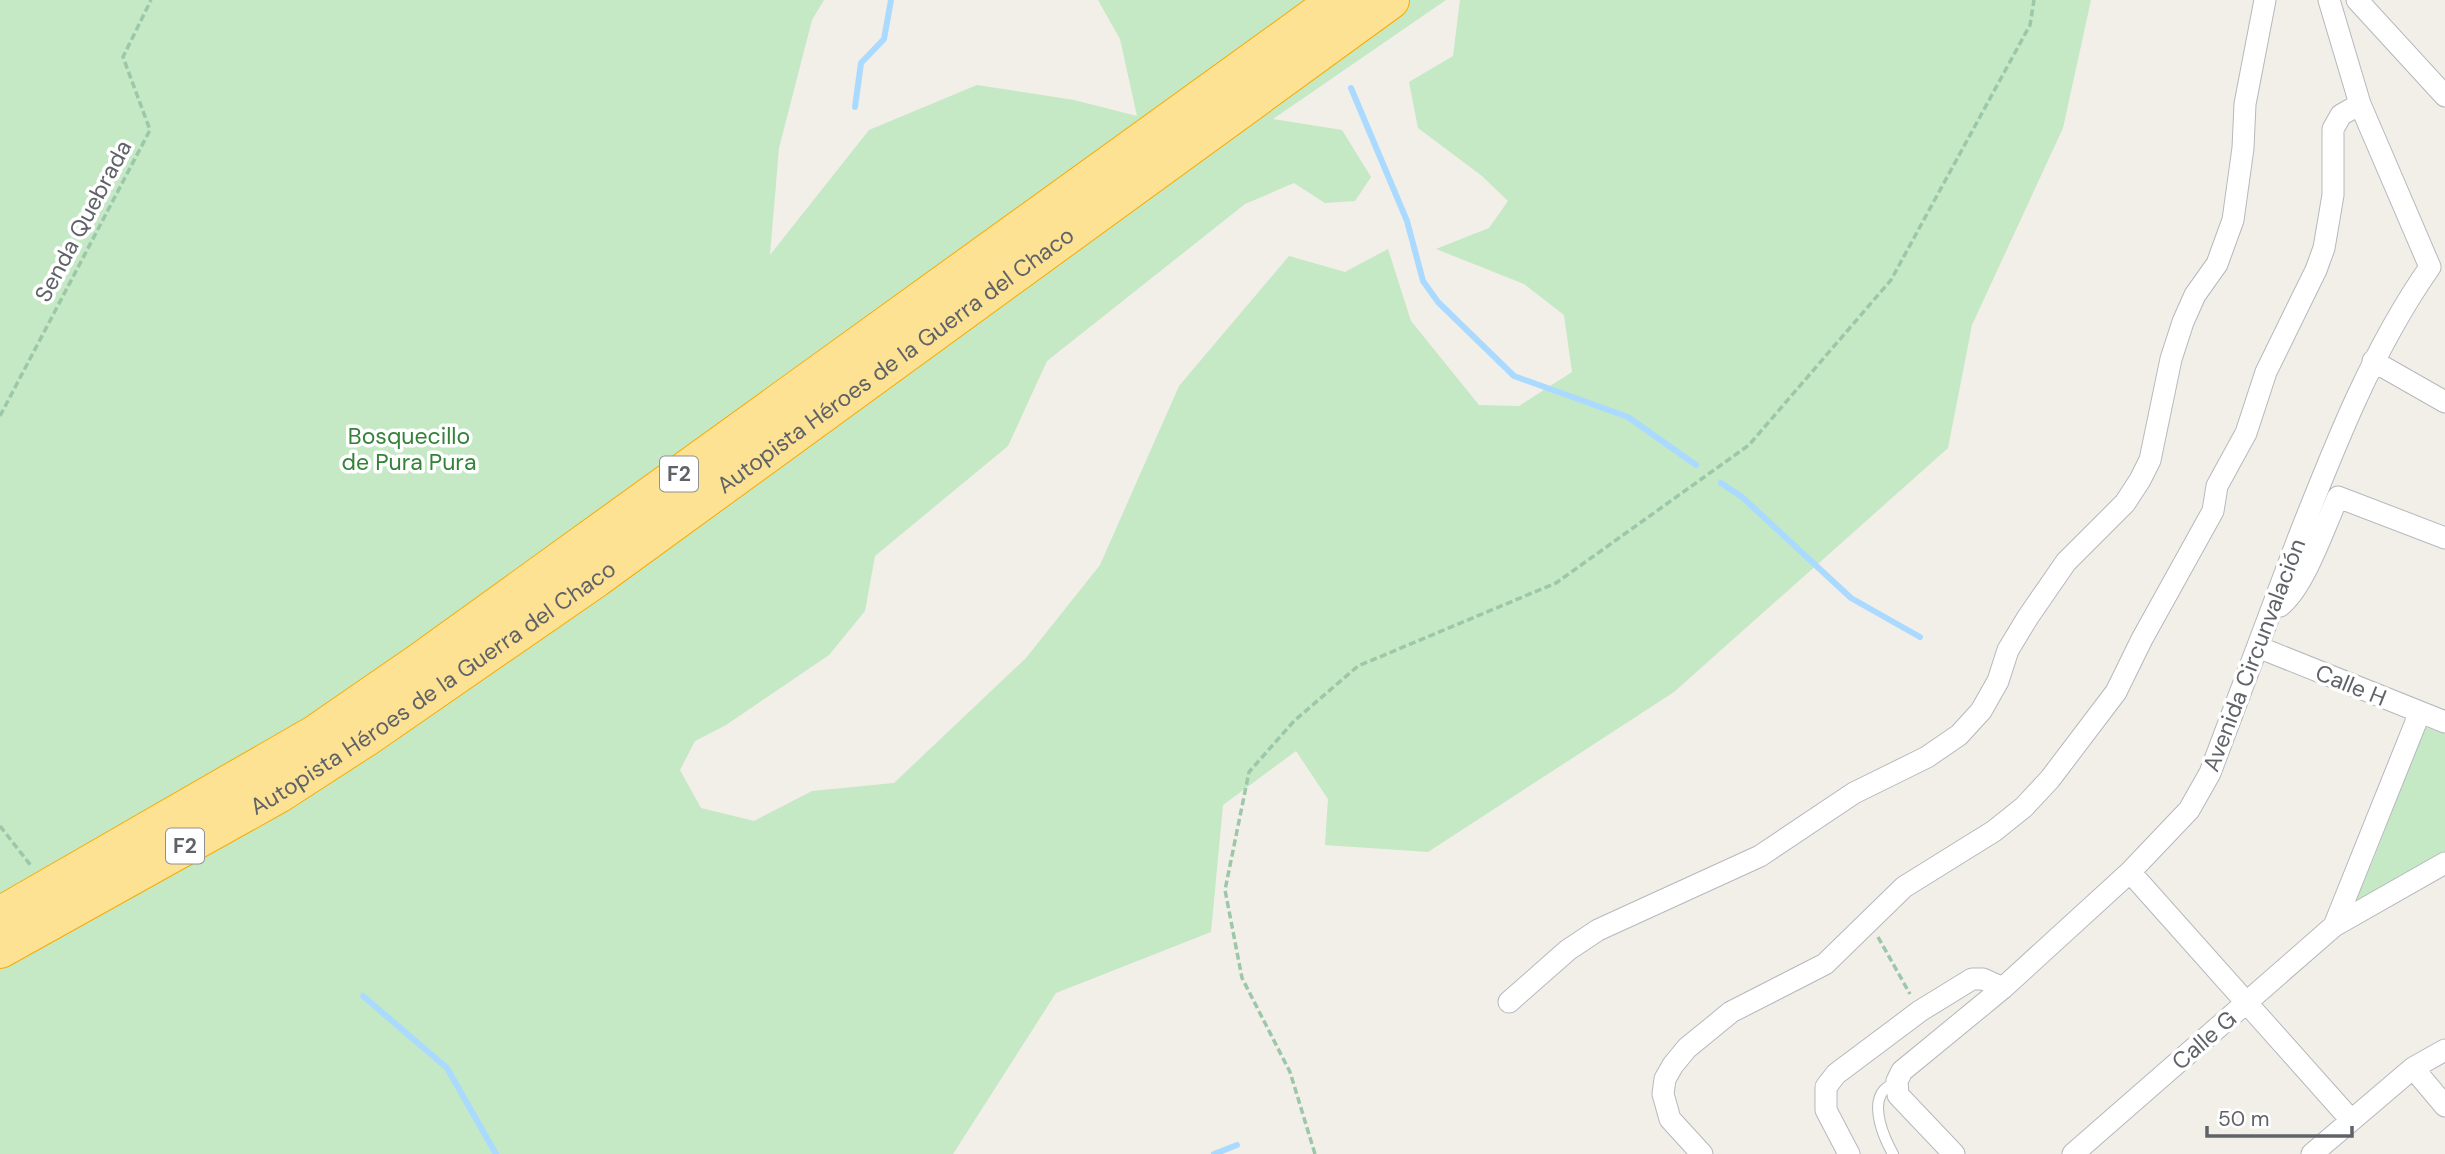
<svg xmlns="http://www.w3.org/2000/svg" width="2445" height="1154" viewBox="0 0 2445 1154" font-family="'DM Sans',sans-serif">
<style>
.green{fill:#c5e8c5}
.lines{fill:none;stroke-linecap:round;stroke-linejoin:round}
.stream{stroke:#aadaff;stroke-width:6}
.service-casing{stroke:#b5b8bc;stroke-width:12}
.minor-casing{stroke:#b5b8bc;stroke-width:23}
.motorway-casing{stroke:#f9ab00;stroke-width:40}
.path{stroke:#9cc7a9;stroke-width:3.5;stroke-dasharray:7 3.5;stroke-linecap:butt}
.service{stroke:#fff;stroke-width:10}
.minor{stroke:#fff;stroke-width:21}
.motorway{stroke:#fde293;stroke-width:38}
.labels{text-anchor:middle;stroke-width:7;stroke-linejoin:round;paint-order:stroke}
.shield{fill:#fff;stroke:#8f9295;stroke-width:2}
.shield-label{font-size:21px;font-weight:bold;fill:#5f6368}
.street-label{font-size:23px;fill:#5f6368;stroke:#fff}
.park-label{font-size:23px;fill:#348238;stroke:#fff}
</style>
<rect width="100%" height="100%" fill="#f1efe8"/>
<path class="green" d="M 0,0 L 824,0 L 812,20 L 779,148 L 770,255 L 869,130 L 977,85 L 1074,100 L 1137,116 L 1120,39 L 1098,0 L 1446,0 L 1273,119 L 1342,130 L 1371,177 L 1355,201 L 1325,203 L 1294,183 L 1245,204 L 1047,361 L 1008,446 L 875,556 L 865,611 L 829,655 L 726,725 L 695,741 L 680,770 L 701,808 L 754,821 L 812,791 L 894,783 L 1026,658 L 1100,565 L 1179,386 L 1289,256 L 1345,272 L 1388,249 L 1411,321 L 1479,405 L 1519,406 L 1572,372 L 1564,315 L 1524,284 L 1436,249 L 1489,228 L 1508,201 L 1482,176 L 1418,128 L 1409,82 L 1453,56 L 1460,0 L 2091,0 L 2063,128 L 1972,325 L 1948,448 L 1674,692 L 1428,852 L 1325,845 L 1328,799 L 1296,751 L 1223,805 L 1211,932 L 1056,993 L 953,1154 L 0,1154 Z
M 2425,727 L 2445,734 L 2445,855 L 2350,911 L 2374,858 Z"/>
<g class="lines">
<path class="stream" d="M 1351,88 L 1407,221 L 1423,281 L 1438,302 L 1514,376 L 1628,417 L 1696,465
M 855,107 L 861,63 L 884,39 L 891,0
M 1721,483 L 1742,497 L 1851,598 L 1920,637
M 363,996 L 447,1068 L 496,1154
M 1214,1154 L 1237,1145"/>
<defs>
<path id="service" d="M 1893,1154 C 1884,1138 1870,1106 1884,1090 C 1887,1087 1893,1084 1897,1081"/>
<path id="minor" d="M 2329,0 L 2360,104 L 2430,267
M 2357,0 L 2445,96
M 2373,361 L 2445,402
M 2280,606 C 2305,586 2324,527 2338,497 L 2445,538
M 2258,647 L 2445,722
M 2130,872 L 2351,1120
M 2334,926 L 2445,863
M 1509,1002 L 1568,950 L 1598,930 L 1760,856 L 1854,793 L 1927,757 L 1959,735 L 1981,711 L 1998,681 L 2008,650 L 2028,617 L 2066,562 L 2125,503 L 2140,480 L 2150,460 L 2171,359 L 2183,322 L 2195,295 L 2217,264 L 2233,220 L 2243,148 L 2245,104 L 2265,0
M 2413,1068 L 2445,1106
M 1702,1154 L 1670,1119 L 1663,1094 L 1665,1079 L 1673,1065 L 1687,1048 L 1731,1012 L 1825,964 L 1904,887 L 1994,831 L 2024,807 L 2050,779 L 2116,692 L 2142,639 L 2213,511 L 2217,486 L 2246,433 L 2266,372 L 2316,270 L 2324,248 L 2333,195 L 2333,129 L 2341,115 L 2360,104
M 1849,1154 L 1826,1110 L 1826,1087 L 1836,1074 L 1920,1011 L 1972,979 L 1983,979 L 2003,988
M 1954,1154 L 1898,1095 L 1897,1081 L 1902,1071 L 2003,988 L 2130,872 L 2189,810 L 2210,773 C 2240,695 2269,617 2298,539 C 2335,445 2372,350 2430,267
M 2073,1154 L 2334,926 L 2420,712
M 2312,1154 L 2413,1068 L 2445,1050"/>
<g id="motorway">
<path d="M 0,916 L 316,734 L 419,663 L 1338,0"/>
<path id="s1" d="M 0,949 L 278,794 L 366,737 L 596,578 L 1390,0"/>
</g>
</defs>
<use href="#service" class="service-casing"/>
<use href="#minor" class="minor-casing"/>
<use href="#motorway" class="motorway-casing"/>
<path class="path" d="M 0,416 L 150,130 L 123,57 L 151,0
M 0,826 L 32,867
M 1878,937 L 1910,994
M 1315,1154 L 1290,1072 L 1242,978 L 1225,890 L 1249,772 L 1294,721 L 1358,666 L 1556,583 L 1749,445 L 1891,280 L 2030,25 L 2034,0"/>
<use href="#service" class="service"/>
<use href="#minor" class="minor"/>
<use href="#motorway" class="motorway"/>
</g>
<g class="labels">
<g class="shield">
<rect x="660" y="456.5" width="38" height="35" rx="5"/>
<rect x="166" y="828.5" width="38" height="35" rx="5"/>
</g>
<g class="shield-label">
<text x="679" y="481">F2</text>
<text x="185" y="853">F2</text>
</g>
<g class="street-label">
<text transform="translate(83 221) rotate(-62)" y="8">Senda Quebrada</text>
<text dy="8" stroke="none"><textPath href="#s1" startOffset="1073">Autopista Héroes de la Guerra del Chaco</textPath></text>
<text transform="translate(2254 655) rotate(-69)" y="8">Avenida Circunvalación</text>
<text transform="translate(2351 685) rotate(22)" y="8">Calle H</text>
<text dy="8" stroke="none"><textPath href="#s1" startOffset="506">Autopista Héroes de la Guerra del Chaco</textPath></text>
<text transform="translate(2204 1040) rotate(-41)" y="8">Calle G</text>
</g>
<g class="park-label">
<text x="409" y="444">Bosquecillo<tspan x="409" dy="26">de Pura Pura</tspan></text>
</g>
</g>
<path d="M2207 1126v10h145v-10" fill="none" stroke="#5f6368" stroke-width="3.5"/>
<text x="2218" y="1126" font-size="21" fill="#5f6368" stroke="#ffffff" stroke-width="5" paint-order="stroke">50 m</text>
</svg>
